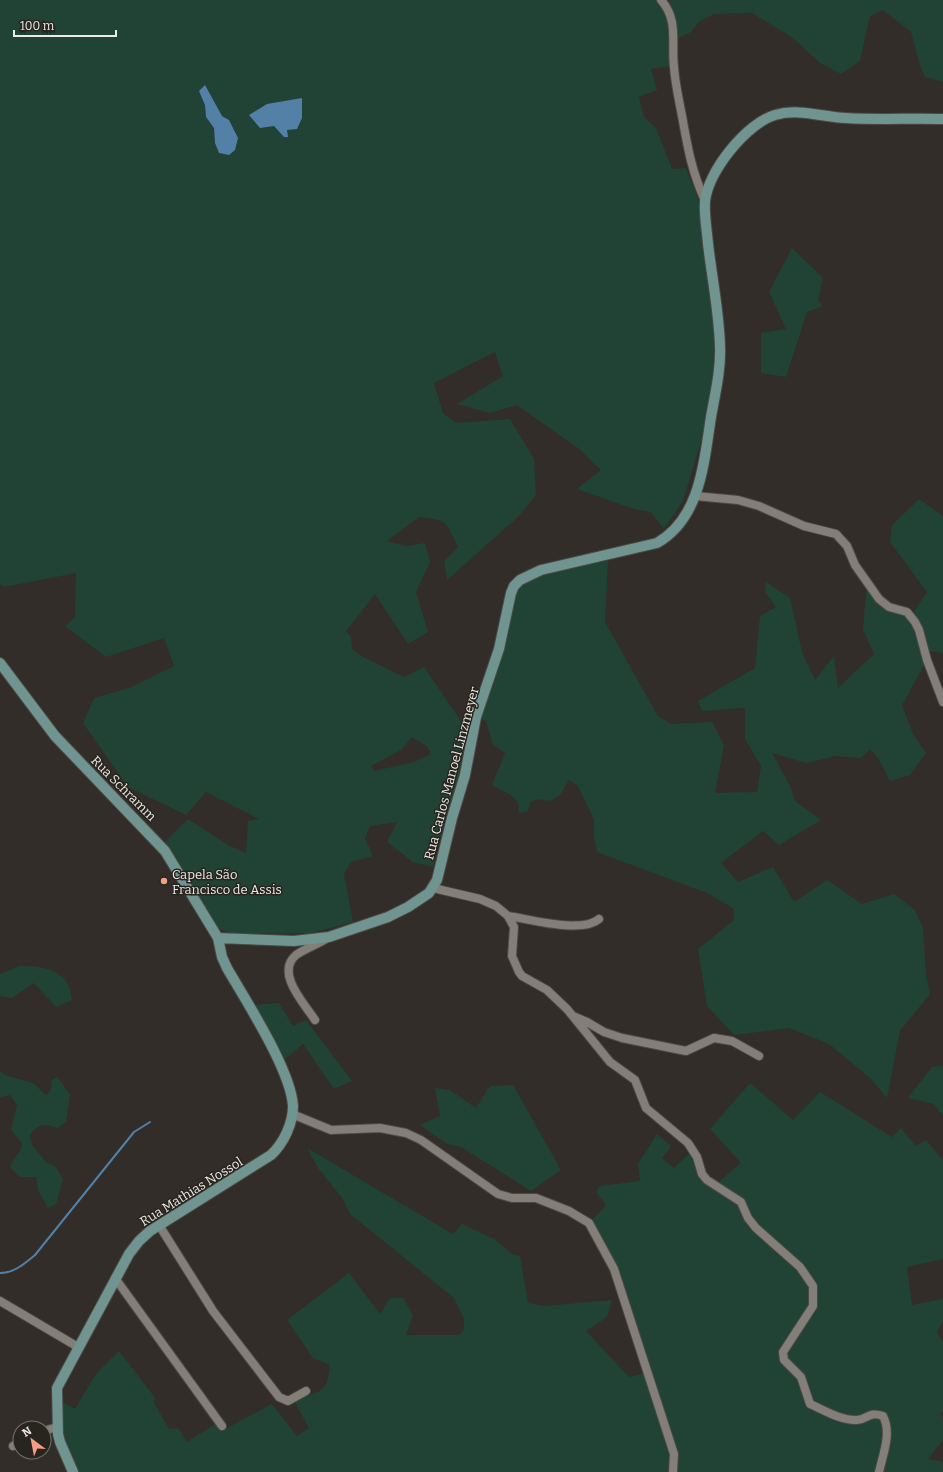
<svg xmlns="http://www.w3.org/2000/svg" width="943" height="1472" viewBox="0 0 943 1472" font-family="Bitter,serif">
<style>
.green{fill:#204335;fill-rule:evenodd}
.water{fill:#5380a7}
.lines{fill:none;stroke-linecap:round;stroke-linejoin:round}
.stream{stroke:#5380a7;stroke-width:2}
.street-casing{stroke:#4c4944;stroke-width:10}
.secondary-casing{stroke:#4c4944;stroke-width:12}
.street{stroke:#837e78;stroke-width:8}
.secondary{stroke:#709490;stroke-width:10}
.poi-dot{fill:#f49e86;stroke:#28241e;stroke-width:1.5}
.labels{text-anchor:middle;stroke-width:3;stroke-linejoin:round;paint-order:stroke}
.street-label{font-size:13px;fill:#eceae6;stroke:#28241e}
.poi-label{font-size:13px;fill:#eceae6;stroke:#28241e;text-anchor:start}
</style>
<rect width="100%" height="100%" fill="#322d28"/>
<path class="green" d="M 0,0 L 661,0 L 664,3 L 671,0 L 943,0 L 943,82 L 925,77 L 919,62 L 911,32 L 883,10 L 870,16 L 860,61 L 841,74 L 820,63 L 793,38 L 752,13 L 714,14 L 700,21 L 691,32 L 675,40 L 673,66 L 651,69 L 657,90 L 639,97 L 644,117 L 656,128 L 672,169 L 686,168 L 699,201 L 716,321 L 711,408 L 683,501 L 664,529 L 651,512 L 634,509 L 577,489 L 601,470 L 579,449 L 517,405 L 490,413 L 457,404 L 503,376 L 495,352 L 434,383 L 443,413 L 456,423 L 510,419 L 534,459 L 536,495 L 518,517 L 447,580 L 444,561 L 458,547 C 446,523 448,519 419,517 L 387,541 L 405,546 L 425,543 L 430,562 L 416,592 L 428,632 L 408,644 L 375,594 L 346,631 L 351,637 L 352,649 L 363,657 L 404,677 L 424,667 L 463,724 L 470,743 L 439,841 L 433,867 L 413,862 L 387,842 L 397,822 L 370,826 L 365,838 L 373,856 L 351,862 L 344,874 L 353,922 L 311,933 L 231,934 L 218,928 L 164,843 L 188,819 L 228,845 L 246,853 L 248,821 L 259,819 L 206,792 L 186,815 L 128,787 L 83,723 L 94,698 L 132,687 L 174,666 L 164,638 L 106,657 L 65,626 L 75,617 L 76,573 L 4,587 L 0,584 ZM 205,105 C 224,117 229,117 238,138 L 229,155 L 219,153 L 215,143 L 214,128 L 206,117 ZM 412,737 L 427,746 L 431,754 L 414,762 L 374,771 L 371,766 L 401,750 Z
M 792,248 L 823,278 L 818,301 L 823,306 L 807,312 L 786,377 L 761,373 L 761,333 L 786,329 L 769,292 Z
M 919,499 L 943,516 L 943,653 L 924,650 L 927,660 L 902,705 L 913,734 L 926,753 L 910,775 L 890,781 L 879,759 L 870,749 L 861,758 L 836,756 L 806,763 L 772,753 L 789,784 L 796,802 L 821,820 L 779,845 L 763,831 L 721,863 L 738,882 L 773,867 L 794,902 L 827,880 L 862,904 L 894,894 L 915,910 L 923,928 L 926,975 L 930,994 L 900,1031 L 887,1098 L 871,1079 L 829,1044 L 789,1028 L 734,1035 L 707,1006 L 698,949 L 734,920 L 734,909 L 707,893 L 597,852 L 594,836 L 594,820 L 578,786 L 569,780 L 560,795 L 550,801 L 538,799 L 530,802 L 528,811 L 519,813 L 518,802 L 511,795 L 492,785 L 505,753 L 493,745 L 486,721 L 478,718 L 513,594 L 526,579 L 562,568 L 608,561 L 605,622 L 658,716 L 671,724 L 712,722 L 724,745 L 715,793 L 757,792 L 761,766 L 745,739 L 745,708 L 702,711 L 698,701 L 755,668 L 760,616 L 776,607 L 765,592 L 766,582 L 790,598 L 802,652 L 815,680 L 834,656 L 838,688 L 874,654 L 863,630 L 867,583 L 879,599 L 911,616 L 927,592 L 890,542 L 892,525 Z
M 19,966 C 36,966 57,967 68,984 C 70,988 71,995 72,1000 L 56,1007 L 34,983 L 12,998 L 0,996 L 0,974 Z
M 279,1003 L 293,1026 L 306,1020 L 352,1081 L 334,1089 L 303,1044 L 285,1059 L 254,1005 Z
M 943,1066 L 943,1116 L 934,1104 L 908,1098 L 932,1067 Z
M 0,1071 L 5,1075 L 33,1083 L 46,1095 L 51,1090 L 52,1080 L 58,1077 L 70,1095 L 66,1122 L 57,1128 C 44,1123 39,1124 30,1135 L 32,1145 L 46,1162 L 55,1166 L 63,1179 L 56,1204 L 48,1208 L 38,1190 L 36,1177 L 20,1177 L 10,1167 C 13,1159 19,1154 22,1146 L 21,1142 L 11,1130 L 17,1105 L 10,1095 L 0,1098 Z
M 750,1083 L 793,1120 L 820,1092 L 892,1137 L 901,1128 L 916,1146 L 926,1140 L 943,1160 L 943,1259 L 907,1267 L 912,1305 L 943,1299 L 943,1320 L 937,1333 L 943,1341 L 943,1412 L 940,1414 L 943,1417 L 943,1440 L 928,1459 L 943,1462 L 943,1472 L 76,1472 L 62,1441 L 60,1401 L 75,1409 L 96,1374 L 119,1351 L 156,1399 L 153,1401 L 169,1429 L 178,1428 L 187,1442 L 218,1422 L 225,1429 L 272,1404 L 297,1436 L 309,1428 L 293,1399 L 305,1392 L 308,1396 C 328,1389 327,1385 330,1365 L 313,1358 L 287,1320 L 349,1273 L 380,1314 L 390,1298 L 403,1298 L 413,1315 L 406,1335 L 459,1335 L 464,1329 L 464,1319 L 454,1298 L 350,1214 L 343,1199 L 318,1168 L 307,1148 L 453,1234 L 462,1224 L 494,1239 L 512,1254 L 520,1256 L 528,1303 L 544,1306 L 612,1300 L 607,1317 L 586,1331 L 629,1377 L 648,1372 L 614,1269 L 589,1223 L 606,1205 L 596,1192 L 600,1186 L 640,1181 L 638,1164 L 657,1134 L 671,1146 L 662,1158 L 674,1168 L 693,1150 L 702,1174 L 715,1185 L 741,1163 L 710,1129 Z
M 513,1085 L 561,1170 L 531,1191 L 461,1147 L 447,1144 L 420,1125 L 440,1116 L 435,1088 L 450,1090 L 476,1108 L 490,1086 Z"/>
<path class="water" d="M 205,85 L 222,116 L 229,120 L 238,138 L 235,150 L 229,155 L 219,153 L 215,143 L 214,128 L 206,117 L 205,105 L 199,91 Z
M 302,98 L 302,118 L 297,129 L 287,130 L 288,137 L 284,137 L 274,126 L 260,128 L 249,115 L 267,104 Z"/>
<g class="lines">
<path class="stream" d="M 0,1273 C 14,1273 24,1264 35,1255 L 134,1132 L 150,1122"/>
<defs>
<path id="street" d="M 661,0 C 679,20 671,43 674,67 C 675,83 679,100 682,116 C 688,149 691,169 705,201
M 695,496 L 738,500 L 759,506 L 804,526 L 836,534 L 847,546 L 855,565 L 879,599 L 889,607 L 907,612 L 915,622 L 919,630 L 927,660 L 943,702
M 433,888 L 480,899 L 496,906 L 508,916 L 514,927 L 512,956 L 519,972 L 522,976 L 547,990 L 567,1009 L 610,1062 L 635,1080 L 646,1108 L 688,1143 L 697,1157 L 702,1174 L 707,1180 L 741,1202 L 748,1218 L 756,1228 L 800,1267 L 813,1286 L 813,1306 L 783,1352 L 784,1360 L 801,1377 L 810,1404 C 824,1410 841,1421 857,1420 C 869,1419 868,1411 883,1416 C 892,1433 883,1454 879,1472
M 508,916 C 529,919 582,934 599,919
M 573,1016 L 587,1022 L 604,1032 L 622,1038 L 686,1051 L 714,1038 L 732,1041 L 759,1056
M 315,1020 C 304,1003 275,973 296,955 C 304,949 319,944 329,937
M 292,1114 L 331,1130 L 380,1128 L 406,1133 L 421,1140 L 498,1194 L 512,1198 L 536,1198 L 569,1211 L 589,1223 L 614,1269 L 674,1454 L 673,1472
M 159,1225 L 213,1311 L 279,1397 L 288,1401 L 306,1391
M 115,1278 L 222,1426
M 0,1301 L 78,1347
M 44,1431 L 57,1427
M 13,1446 L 20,1442"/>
<path id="secondary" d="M 0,663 L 55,736 L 165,851 L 218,938 L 222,957 L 227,968 C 246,1001 291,1070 293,1106 C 293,1123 284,1143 271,1155 L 150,1231 L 139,1241 L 129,1254 L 57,1388 L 58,1434 L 60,1442 L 73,1472
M 218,938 L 294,941 L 329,937 L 388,917 L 408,907 L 429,893 L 437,880 L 452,818 L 465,775 L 476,717 L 499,649 L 511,593 L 514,586 L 520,580 L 541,570 L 657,543 C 701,518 704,461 711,417 C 715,394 721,370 720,346 C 719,312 712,278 708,244 C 707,230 704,216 705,202 C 707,172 747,123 775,115 C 799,108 822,117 846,118 C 878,120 911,118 943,119"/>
</defs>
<use href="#street" class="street-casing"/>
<use href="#secondary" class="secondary-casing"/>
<use href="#street" class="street"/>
<use href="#secondary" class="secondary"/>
</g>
<circle class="poi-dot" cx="164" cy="881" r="4"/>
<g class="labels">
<g class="street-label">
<text transform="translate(451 773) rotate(-75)" y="5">Rua Carlos Manoel Linzmeyer</text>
<text transform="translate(124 788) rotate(45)" y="5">Rua Schramm</text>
<text transform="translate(191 1191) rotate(-32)" y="5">Rua Mathias Nossol</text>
</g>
<g class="poi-label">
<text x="172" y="879">Capela São<tspan x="172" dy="15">Francisco de Assis</tspan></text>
</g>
</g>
<g transform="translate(32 1440) rotate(328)"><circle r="19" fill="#28241e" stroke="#76736e"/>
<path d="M0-3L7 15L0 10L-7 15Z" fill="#f49e86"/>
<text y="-6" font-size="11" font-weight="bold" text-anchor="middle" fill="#eceae6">N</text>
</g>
<path d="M14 30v6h102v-6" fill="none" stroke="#eceae6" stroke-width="2"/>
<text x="20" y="30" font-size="12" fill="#eceae6" stroke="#28241e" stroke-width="3" paint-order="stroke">100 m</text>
</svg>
